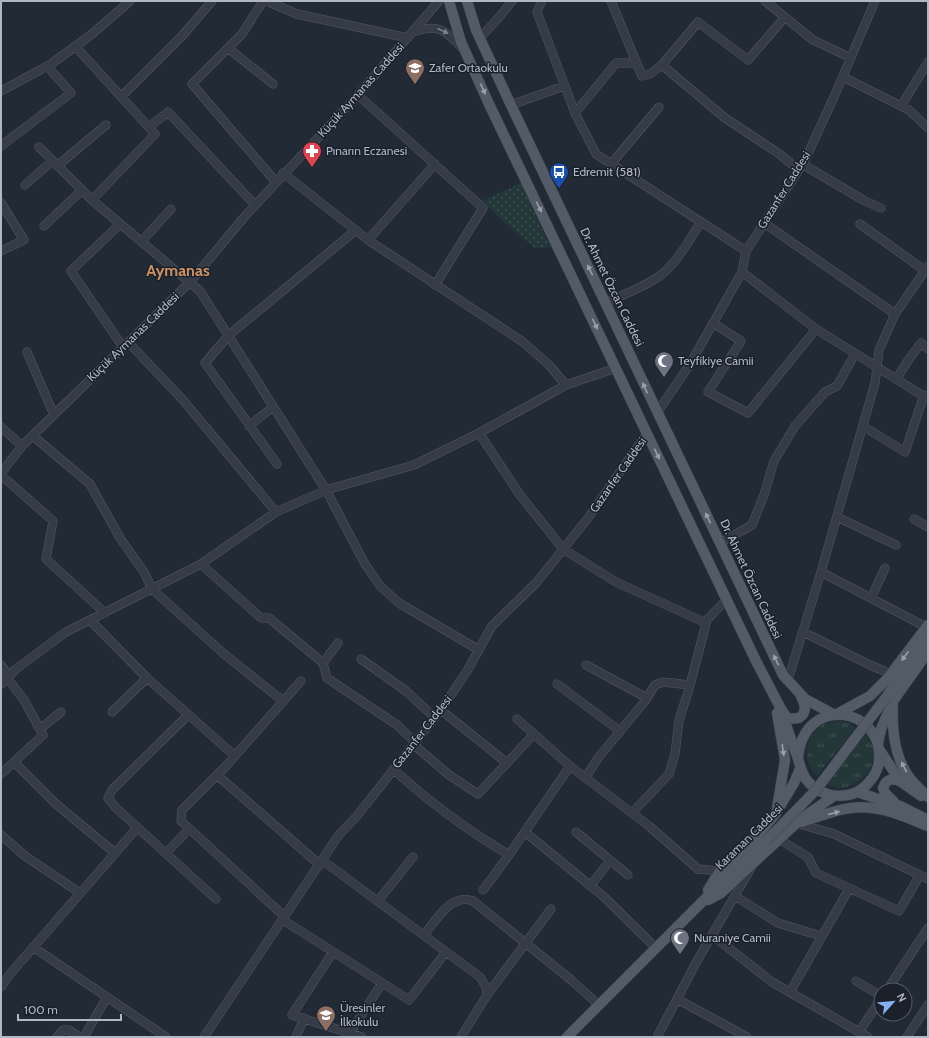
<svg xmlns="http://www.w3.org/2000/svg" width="929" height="1038" viewBox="0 0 929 1038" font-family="Cabin,sans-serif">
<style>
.grass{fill:url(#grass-tufts)}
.park{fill:url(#park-dots)}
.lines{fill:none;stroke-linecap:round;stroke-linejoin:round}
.minor-casing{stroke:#525a64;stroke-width:9}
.major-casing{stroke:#3e4550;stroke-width:11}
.minor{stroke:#353c47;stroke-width:8}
.major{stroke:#535b67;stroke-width:10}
.major-bridge-casing{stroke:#3e4550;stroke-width:11;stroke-linecap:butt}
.major-bridge{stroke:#535b67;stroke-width:10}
.oneway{fill:#78808b}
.oneway2{fill:#98a0ac}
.labels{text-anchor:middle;stroke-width:3;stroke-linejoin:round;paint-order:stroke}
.poi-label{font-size:12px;fill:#afb7c3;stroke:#1a212b;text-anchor:start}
.street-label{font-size:12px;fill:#afb7c3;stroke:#1a212b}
.district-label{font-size:16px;font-weight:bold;fill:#cb9062;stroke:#1a212b}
</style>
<defs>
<pattern id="grass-tufts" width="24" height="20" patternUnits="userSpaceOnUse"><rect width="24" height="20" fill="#243738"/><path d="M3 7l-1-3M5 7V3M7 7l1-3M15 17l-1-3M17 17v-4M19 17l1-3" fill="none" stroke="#415253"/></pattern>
<pattern id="park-dots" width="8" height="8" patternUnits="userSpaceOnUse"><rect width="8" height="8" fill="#243738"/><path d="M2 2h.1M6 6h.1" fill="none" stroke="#415253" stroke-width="1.8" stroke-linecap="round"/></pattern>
</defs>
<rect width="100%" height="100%" fill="#222a36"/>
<path class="grass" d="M 838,721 L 847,722 L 856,727 L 817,776 C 801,762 805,736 822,725 C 826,722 833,722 838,721 Z
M 866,734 C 868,738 872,744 873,748 C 878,769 858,788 838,788 C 834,788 830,785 826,783 Z"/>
<path class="park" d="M 521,183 L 550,247 L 535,248 L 512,229 L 482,201 Z"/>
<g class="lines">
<defs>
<path id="minor" d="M 263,1 L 242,34 L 192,84 L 276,182
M 266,1 L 297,14 L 408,38
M 542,1 L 537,12 L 575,113 L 596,154 L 746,251
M 611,1 L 642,76 L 650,74 L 662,65 L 725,118 L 778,153 L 799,170
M 765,1 L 813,40 L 851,58
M 413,32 C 437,23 446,30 462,48
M 480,38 L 501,15 L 512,1
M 75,46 L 155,134 L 92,200
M 228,48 L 273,84
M 662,65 L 698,22 L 748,60 L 785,17
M 843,77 L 909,110 L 928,128
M 1,91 L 51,64 L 92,34 L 130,1
M 358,95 L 483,208 L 435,285
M 121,97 L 182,36 L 212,1
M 511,105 L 564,86
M 901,106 L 928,62
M 575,113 L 616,63 L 636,63
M 149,127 L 168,112 L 255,205
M 1,146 L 71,93 L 47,66
M 39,147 L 92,200 L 200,291 L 326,490 L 365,564 L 381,587 L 399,603 L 479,650
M 611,164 L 659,107
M 802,164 L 865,201 L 881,208
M 57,166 L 106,125
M 283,173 L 368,240 L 523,342 L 549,365 L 566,385
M 25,185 L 52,161
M 1,203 L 24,240 L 1,251
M 764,223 L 895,314
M 120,224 L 71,271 L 123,347
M 860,224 L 924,270
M 44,226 L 82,190
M 368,240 L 435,164
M 142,241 L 171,209
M 742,272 L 816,329 L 928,399
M 605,303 C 622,295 642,288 658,277 C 676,265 689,240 701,222
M 713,323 L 741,341 L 708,392 L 748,413 L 816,329
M 128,342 L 183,400 L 276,512
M 27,352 L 54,415
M 897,378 L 909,359 L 921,343 L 928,349
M 657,413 L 690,364 L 742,272 L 746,251 L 804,162 L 834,97 L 875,1
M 249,426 L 273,407
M 863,426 L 905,452 L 924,395
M 1,427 L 22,446
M 479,433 L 520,495 L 563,549 L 616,582 L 706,623
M 33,436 L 90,484 L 120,538 L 144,572 L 152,589 L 224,654 L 283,701
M 277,464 L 205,363 L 229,335 L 356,230
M 1,473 L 22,446 L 190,282 L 246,215 L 358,95 L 439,1
M 1,475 L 53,521 L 46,559 L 105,613
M 837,517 L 896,545
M 914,519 L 928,527
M 720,543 L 752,525 L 764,495 L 774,461 L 795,426 L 825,392 L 837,386 L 855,354
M 201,564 L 261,618 L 269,618 L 323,663 L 327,678 L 397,725 L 415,742
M 871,598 L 885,568
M 90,620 L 147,678 L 235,756
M 926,627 L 821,572 L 875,383 L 879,350 L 895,314 L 928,266
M 803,632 L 870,665 L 891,674
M 361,659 L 406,691 L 435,718
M 323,663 L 338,643
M 1,665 L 9,676
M 586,665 L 647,698
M 788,680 L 821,572
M 1,684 L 16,669 L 66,632 L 201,564 L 276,512 L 326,490 L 414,465 L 479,433 L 566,385 L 616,368
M 557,684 L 620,731
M 441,710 L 507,763
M 112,712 L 147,678
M 188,715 L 112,790 L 108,798 L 115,807 L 216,899
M 517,719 L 570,766
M 40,729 L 61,712
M 413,744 L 449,775 L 478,794 L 534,734
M 14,762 L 56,804 L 115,853
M 393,769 C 429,802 467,830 509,855 L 483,890
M 1,774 L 43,735 L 24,700 L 7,678
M 217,775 L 320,865
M 586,777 L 598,758 L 645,701 L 655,685 L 663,682 L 690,685
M 632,813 L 669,774 L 675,754 L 679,720 L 689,689 L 707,620 L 727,599
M 796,823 L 834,834 L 928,879
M 525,832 L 603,896 L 656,948
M 576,832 L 628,875
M 1,835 L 25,856 L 80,893
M 779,839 L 808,857 L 816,873 L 899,911 L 920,875
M 166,853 L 189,829
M 509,855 L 570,766 L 649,826 L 698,869 L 720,871
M 322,860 L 480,977 L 486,987 L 487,995 L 461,1037
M 590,886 L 610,861
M 735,896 L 778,923 L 821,936
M 378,901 L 413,857
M 285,917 L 181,821 L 182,810 L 226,766 L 301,681
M 283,920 L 409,1000 L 446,952
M 424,935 C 436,920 451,893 473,901 L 570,979 L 599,1005
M 712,935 L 772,982 L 868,1037
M 33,947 L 166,1037
M 333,952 L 292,1015 L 362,1037
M 856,981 L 881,996
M 1,987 L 10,974 L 137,828
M 887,990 L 928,928
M 790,992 L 849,889
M 487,995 L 551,909
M 677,999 L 747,1037
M 859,1032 L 881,999
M 350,1033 L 382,983
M 57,1037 L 63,1030 L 69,1030 L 79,1037
M 84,1037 L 107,997
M 204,1037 L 338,836 L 356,817 L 441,710 L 467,671 L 492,626 L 537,582 L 588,518 L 647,433
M 296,1037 L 304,1018
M 657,1037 L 697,961 L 751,868
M 907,1037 L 928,1005"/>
<path id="major" d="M 449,1 L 461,42 L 489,104 L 756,661 L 781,709 L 788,719 L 799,718 C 809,711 804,703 800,694
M 467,1 L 476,30 L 509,101 L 783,675 L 805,699 L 833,714
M 887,696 L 928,638
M 893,701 C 892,727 893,754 909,777 C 914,784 922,791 928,797
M 782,713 C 787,728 792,742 797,756 C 800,764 801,772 806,779 C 817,795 840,800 857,792 C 868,786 878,773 879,761 C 884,706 803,694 798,758
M 837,714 L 870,696 L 887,679 L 928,625
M 878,744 L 881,729 L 893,701 L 928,652
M 879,749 L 900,781 L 921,796
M 857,792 L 900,806 L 924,818
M 894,802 L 885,793 L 883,788 C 886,779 892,778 900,781
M 777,808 L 785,760 L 777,713
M 802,822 C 824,815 849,804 872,808 C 892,810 910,819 928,826
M 708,890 L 720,871 L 759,834 L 776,813 L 794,783 L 800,769
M 708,900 L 721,893 L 802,818 L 834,796
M 567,1037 L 733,871 L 765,842"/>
</defs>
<use href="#minor" class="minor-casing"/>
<use href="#major" class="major-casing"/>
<use href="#minor" class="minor"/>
<use href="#major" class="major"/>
<defs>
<path id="major-bridge" d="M 765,842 L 816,790 L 887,696"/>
</defs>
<use href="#major-bridge" class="major-bridge-casing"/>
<use href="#major-bridge" class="major-bridge"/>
</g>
<defs><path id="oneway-solid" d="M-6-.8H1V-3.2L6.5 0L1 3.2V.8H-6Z"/></defs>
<use class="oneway" href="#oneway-solid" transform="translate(443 31) rotate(25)"/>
<g class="oneway2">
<use href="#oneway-solid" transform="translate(483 89) rotate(65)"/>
<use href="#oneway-solid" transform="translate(539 207) rotate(64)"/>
<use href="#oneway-solid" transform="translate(590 270) rotate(-116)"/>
<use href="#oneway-solid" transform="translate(595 324) rotate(65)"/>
<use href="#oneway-solid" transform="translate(645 388) rotate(-115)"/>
<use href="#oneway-solid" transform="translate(657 454) rotate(64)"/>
<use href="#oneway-solid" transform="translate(708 518) rotate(-116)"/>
<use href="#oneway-solid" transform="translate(905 656) rotate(127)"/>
<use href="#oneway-solid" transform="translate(776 660) rotate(-116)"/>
<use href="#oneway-solid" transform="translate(783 750) rotate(81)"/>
<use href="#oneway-solid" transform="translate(904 767) rotate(-117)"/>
<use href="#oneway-solid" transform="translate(834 813) rotate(-15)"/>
</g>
<defs>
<symbol id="school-pin" viewBox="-11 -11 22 30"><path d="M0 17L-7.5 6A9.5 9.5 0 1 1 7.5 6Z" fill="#8d6e63" stroke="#1a212b"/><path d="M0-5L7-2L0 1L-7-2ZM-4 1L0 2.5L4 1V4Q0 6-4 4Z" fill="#fff"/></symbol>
<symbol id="pharmacy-pin" viewBox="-11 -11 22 30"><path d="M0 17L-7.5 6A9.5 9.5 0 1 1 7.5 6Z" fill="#e0444e" stroke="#1a212b"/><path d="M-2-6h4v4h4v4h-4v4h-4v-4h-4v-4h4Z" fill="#fff"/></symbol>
<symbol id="bus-pin" viewBox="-11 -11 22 30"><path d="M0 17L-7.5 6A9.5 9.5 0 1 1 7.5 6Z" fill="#1a4fb4" stroke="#1a212b"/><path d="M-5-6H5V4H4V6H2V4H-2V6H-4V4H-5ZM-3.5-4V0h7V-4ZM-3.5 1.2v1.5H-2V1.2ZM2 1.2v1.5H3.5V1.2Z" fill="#fff"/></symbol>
<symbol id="mosque-pin" viewBox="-11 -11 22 30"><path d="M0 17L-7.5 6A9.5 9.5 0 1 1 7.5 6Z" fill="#6b7280" stroke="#1a212b"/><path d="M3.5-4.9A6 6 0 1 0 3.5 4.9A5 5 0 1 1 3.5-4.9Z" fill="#fff"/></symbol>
</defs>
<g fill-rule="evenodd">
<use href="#school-pin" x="404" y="57" width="22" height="30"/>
<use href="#pharmacy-pin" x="301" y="140" width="22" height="30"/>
<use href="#bus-pin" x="548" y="161" width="22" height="30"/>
<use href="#mosque-pin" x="653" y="350" width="22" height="30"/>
<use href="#mosque-pin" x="669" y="927" width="22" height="30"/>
<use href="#school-pin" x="315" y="1004" width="22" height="30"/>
</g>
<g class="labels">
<g class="poi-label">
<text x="429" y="72">Zafer Ortaokulu</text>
<text x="326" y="155">Pınarın Eczanesi</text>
<text x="573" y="176">Edremit (581)</text>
<text x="678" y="365">Teyfikiye Camii</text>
<text x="694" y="942">Nuraniye Camii</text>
<text x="340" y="1012">Üresinler<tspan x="340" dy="14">İlkokulu</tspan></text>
</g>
<g class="street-label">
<text transform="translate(361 90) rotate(-48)" y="4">Küçük Aymanas Caddesi</text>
<text transform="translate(784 190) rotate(-58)" y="4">Gazanfer Caddesi</text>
<text transform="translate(612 287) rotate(64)" y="4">Dr. Ahmet Özcan Caddesi</text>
<text transform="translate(133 337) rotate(-44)" y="4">Küçük Aymanas Caddesi</text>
<text transform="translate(618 475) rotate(-55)" y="4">Gazanfer Caddesi</text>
<text transform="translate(751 579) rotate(65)" y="4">Dr. Ahmet Özcan Caddesi</text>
<text transform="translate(422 732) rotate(-52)" y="4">Gazanfer Caddesi</text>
<text transform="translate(749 837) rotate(-44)" y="4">Karaman Caddesi</text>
</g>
<g class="district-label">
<text x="178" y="276">Aymanas</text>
</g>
</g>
<rect width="929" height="1038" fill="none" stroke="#afb7c3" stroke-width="4"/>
<g transform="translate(893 1002) rotate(63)"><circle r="19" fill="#1a212b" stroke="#565d68"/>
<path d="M0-3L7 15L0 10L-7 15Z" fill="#87b0f0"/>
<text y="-6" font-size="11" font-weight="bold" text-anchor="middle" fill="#afb7c3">N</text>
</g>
<path d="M18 1014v6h103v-6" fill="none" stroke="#afb7c3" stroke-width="2"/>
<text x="24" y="1014" font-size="12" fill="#afb7c3" stroke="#1a212b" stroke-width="3" paint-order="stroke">100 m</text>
</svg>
